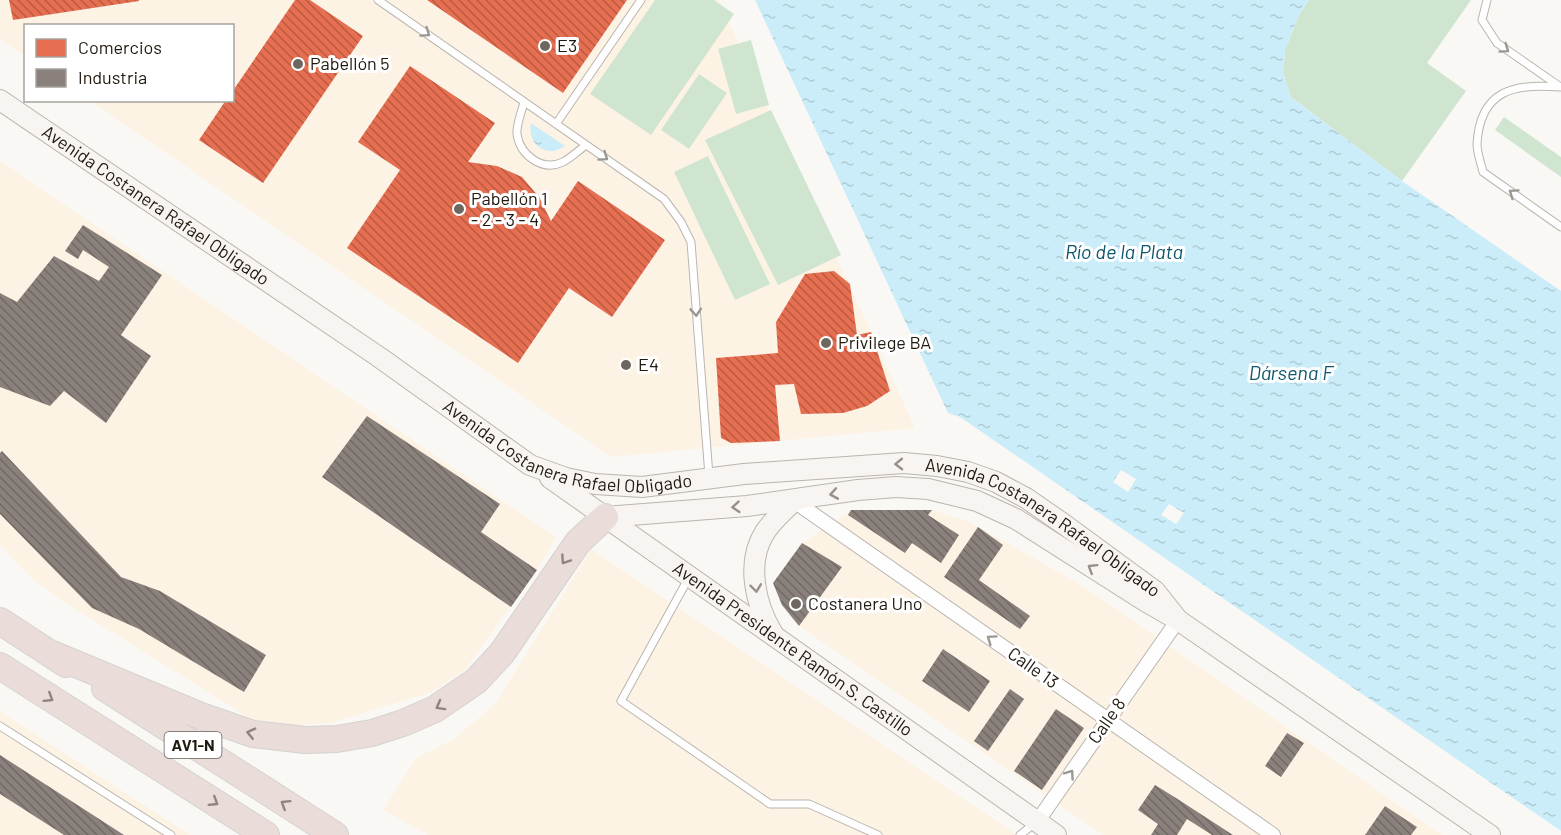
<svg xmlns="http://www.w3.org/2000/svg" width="1561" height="835" viewBox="0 0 1561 835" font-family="Barlow,sans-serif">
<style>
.built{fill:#fdf3e5}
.green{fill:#d0e5d0}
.water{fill:url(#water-ripples)}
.pier{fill:#faf8f5}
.shops{fill:url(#shops-back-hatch)}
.industry{fill:url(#industry-back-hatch)}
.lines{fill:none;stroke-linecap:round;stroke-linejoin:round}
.service-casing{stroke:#bab5af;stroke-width:9}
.minor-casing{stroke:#bab5af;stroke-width:16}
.secondary-casing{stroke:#bab5af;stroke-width:22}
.motorway-casing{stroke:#d5d3d0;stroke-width:28}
.service{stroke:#fefefe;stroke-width:7}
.minor{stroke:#fefefe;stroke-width:14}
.secondary{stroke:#f8f4f2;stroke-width:20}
.motorway{stroke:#e9dcd9;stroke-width:26}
.oneway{stroke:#9b9792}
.oneway2{stroke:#97918b}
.oneway3{stroke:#8f847e}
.poi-dot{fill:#6d675f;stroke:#fff;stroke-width:2}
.labels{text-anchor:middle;stroke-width:6;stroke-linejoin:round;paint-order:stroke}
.shield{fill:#fff;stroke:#645e56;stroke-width:1.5}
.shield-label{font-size:16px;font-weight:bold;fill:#21190e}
.poi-label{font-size:18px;fill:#21190e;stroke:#fff;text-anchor:start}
.street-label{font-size:18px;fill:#21190e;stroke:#fff}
.water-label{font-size:20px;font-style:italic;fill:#0d566c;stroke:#fff}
</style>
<defs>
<pattern id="water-ripples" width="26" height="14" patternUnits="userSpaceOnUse" patternTransform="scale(1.5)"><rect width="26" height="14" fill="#cbedf9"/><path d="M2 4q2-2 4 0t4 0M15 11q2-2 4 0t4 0" fill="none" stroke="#aecbd4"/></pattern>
<pattern id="shops-back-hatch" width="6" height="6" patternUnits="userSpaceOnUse" patternTransform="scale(1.5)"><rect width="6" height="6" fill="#e76f51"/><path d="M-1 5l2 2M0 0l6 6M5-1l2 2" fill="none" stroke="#bb5a42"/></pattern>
<pattern id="industry-back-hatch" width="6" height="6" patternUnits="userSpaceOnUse" patternTransform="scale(1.5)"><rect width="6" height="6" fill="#8a817c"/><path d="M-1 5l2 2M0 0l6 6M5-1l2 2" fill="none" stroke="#706964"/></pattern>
</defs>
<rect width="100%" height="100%" fill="#faf8f5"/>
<path class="built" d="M 0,0 L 719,0 L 915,428 L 611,457 L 90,101 L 232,100 L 232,26 L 26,26 L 25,56 L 0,39 Z
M 0,161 L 556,537 L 537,570 L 465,670 L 432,692 L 331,723 L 289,726 L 254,721 L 64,602 L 35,581 L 0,545 Z
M 851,510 L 932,510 L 970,522 L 1083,586 L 1442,835 L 1103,835 L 799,626 L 839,566 L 802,543 Z
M 591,549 L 1018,835 L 428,835 L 383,810 L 416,758 L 454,739 L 495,704 Z
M 0,711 L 190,835 L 0,835 Z"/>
<path class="green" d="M 655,0 L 714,0 L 734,14 L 651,135 L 590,94 Z
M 1309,0 L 1471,0 L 1427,63 L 1466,91 L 1402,181 L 1291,97 L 1283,73 L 1285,50 L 1299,15 Z
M 751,40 L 769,105 L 736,114 L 718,49 Z
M 699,74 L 727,93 L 689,149 L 661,130 Z
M 771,110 L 841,255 L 778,285 L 705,140 Z
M 1504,117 L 1561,157 L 1561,177 L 1495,130 Z
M 708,156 L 770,284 L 735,300 L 674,172 Z"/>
<path class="water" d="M 755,0 L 1309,0 L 1299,15 L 1285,50 L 1283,73 L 1291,97 L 1402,181 L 1561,291 L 1561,831 L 960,417 L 948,413 Z
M 531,123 L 565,146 C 547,159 527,145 531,123 Z"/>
<path class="pier" d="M 1121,470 L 1136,479 L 1128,492 L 1113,482 Z
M 1169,504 L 1184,513 L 1176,524 L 1161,515 Z"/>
<path class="shops" d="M 9,0 L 139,0 L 139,1 L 13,20 Z
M 295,0 L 310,0 L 363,36 L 263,183 L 199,140 L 226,100 L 232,100 L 232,92 Z
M 427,0 L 627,0 L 563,93 Z
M 410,66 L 495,123 L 468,162 L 497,166 L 522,177 L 539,197 L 551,221 L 578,181 L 665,240 L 612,317 L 569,288 L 518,363 L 347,248 L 400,170 L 358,142 Z
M 834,271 L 850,284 L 857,335 L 871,332 L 890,391 L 867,406 L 843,413 L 801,414 L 794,384 L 775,385 L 780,441 L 731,443 L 721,438 L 716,358 L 778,353 L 776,322 L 805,274 Z"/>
<path class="industry" d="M 83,225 L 162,275 L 121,335 L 151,356 L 106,423 L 64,391 L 50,406 L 0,387 L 0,293 L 17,302 L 54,256 L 99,281 L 109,267 L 83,250 L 78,259 L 65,251 Z
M 367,416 L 500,504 L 481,532 L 537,570 L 511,607 L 322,477 Z
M 2,451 L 121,577 L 160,591 L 266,655 L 244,692 L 139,629 L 92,608 L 0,514 L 0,453 Z
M 851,510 L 932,510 L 928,515 L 959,535 L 941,563 L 912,543 L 905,553 L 848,515 Z
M 978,527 L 1003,545 L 979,580 L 1030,616 L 1020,629 L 944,577 Z
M 802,543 L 842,567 L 799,626 L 782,605 L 773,583 Z
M 943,649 L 990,681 L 969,712 L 922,681 Z
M 1010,689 L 1024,699 L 988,751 L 974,741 Z
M 1056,709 L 1084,728 L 1042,790 L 1014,771 Z
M 1287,733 L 1304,743 L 1281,777 L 1265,766 Z
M 0,755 L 124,835 L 64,835 L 0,794 Z
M 1155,785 L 1176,798 L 1233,835 L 1212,835 L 1187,819 L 1177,835 L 1151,835 L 1158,824 L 1138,810 Z
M 1385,806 L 1417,827 L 1411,835 L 1365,835 Z"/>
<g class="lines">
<defs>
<path id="service" d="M 378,0 L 664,199 L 681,222 L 691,242 L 709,476
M 1487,0 L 1482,20 L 1497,43 L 1559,86
M 1560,87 C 1514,83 1480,90 1477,144 C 1477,153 1481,163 1483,172 L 1561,227
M 524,102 C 522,111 516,125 517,134 C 520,155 542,172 563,162 C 571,158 579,150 586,145
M 556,124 L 641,0
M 688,579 L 621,701 L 770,804 L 809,804 L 878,835
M 0,726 L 171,835
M 1020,835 L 1035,823"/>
<path id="minor" d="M 794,501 L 1273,835
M 1037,822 L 1178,620"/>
<g id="secondary">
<path id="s1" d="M 0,100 L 379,357 L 530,465 L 566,478 L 595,484 L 642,487 L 744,474 L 904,463 L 937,466 L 968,472 L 996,482 L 1026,498 L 1065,525 L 1155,591 L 1178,620"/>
<path id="s2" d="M 550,478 L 1056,835"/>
<path d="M 605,517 L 747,506 L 858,490 L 896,487 L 928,489 L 977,501 L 1016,519 L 1145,601 L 1178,620 L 1490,835"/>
<path d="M 773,634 C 756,606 745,563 765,532 C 773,520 784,510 794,501"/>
</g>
<path id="motorway" d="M 0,621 L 66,664
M 52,654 L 201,716 L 253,734 L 305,740 L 337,739 L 372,733 L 403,723 L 435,709 L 476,681 L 502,653 L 578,542 L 605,517
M 0,666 L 266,835
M 105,688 L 335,835"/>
</defs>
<use href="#service" class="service-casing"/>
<use href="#minor" class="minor-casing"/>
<use href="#secondary" class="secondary-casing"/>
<use href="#motorway" class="motorway-casing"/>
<use href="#service" class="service"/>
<use href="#minor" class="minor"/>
<use href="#secondary" class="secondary"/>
<use href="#motorway" class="motorway"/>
</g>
<defs><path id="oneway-chevron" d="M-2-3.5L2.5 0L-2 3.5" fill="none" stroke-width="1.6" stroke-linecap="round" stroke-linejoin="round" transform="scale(1.5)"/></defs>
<g class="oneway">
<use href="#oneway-chevron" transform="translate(426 33) rotate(35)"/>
<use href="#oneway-chevron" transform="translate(1505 49) rotate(35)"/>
<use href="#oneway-chevron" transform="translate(604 157) rotate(35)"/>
<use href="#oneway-chevron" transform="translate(1513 193) rotate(-145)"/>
<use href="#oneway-chevron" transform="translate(696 312) rotate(86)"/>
<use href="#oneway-chevron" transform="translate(991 639) rotate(-145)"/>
<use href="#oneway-chevron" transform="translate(1070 774) rotate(-55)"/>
</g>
<g class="oneway2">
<use href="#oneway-chevron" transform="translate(899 464) rotate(179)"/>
<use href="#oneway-chevron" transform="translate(834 494) rotate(170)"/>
<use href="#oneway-chevron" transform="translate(736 507) rotate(175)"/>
<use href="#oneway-chevron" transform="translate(1092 568) rotate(-148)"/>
<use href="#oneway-chevron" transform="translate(756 588) rotate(83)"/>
</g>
<g class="oneway3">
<use href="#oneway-chevron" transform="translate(565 560) rotate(124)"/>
<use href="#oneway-chevron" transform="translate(49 698) rotate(32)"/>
<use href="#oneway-chevron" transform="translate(440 706) rotate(151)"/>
<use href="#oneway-chevron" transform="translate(251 733) rotate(-167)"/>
<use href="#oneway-chevron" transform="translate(214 802) rotate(32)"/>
<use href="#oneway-chevron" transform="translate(285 804) rotate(-148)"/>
</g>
<g class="poi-dot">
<circle cx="545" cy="46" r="6"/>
<circle cx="298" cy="64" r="6"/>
<circle cx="459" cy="209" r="6"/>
<circle cx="826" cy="343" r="6"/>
<circle cx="626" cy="365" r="6"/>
<circle cx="796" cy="604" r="6"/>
</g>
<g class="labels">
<rect class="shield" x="164.5" y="732" width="57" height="26" rx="4.5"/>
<g class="shield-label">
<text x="193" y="751">AV1-N</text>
</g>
<g class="poi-label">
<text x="557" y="52">E3</text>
<text x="310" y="70">Pabellón 5</text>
<text x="471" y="205">Pabellón 1<tspan x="471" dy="21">- 2 - 3 - 4</tspan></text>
<text x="838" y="349">Privilege BA</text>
<text x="638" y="371">E4</text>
<text x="808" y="610">Costanera Uno</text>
</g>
<g class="street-label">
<text dy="6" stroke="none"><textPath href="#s1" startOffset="188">Avenida Costanera Rafael Obligado</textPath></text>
<text dy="6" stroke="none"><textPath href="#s1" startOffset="674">Avenida Costanera Rafael Obligado</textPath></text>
<text dy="6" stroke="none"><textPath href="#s1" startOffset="1178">Avenida Costanera Rafael Obligado</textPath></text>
<text dy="6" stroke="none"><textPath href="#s2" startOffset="297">Avenida Presidente Ramón S. Castillo</textPath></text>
<text transform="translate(1033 668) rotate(35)" y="6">Calle 13</text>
<text transform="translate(1107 721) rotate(-55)" y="6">Calle 8</text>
</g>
<g class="water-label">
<text x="1124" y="259">Río de la Plata</text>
<text x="1291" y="380">Dársena F</text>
</g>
</g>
<rect x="24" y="24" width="210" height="78" fill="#ffffff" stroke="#a6a39f" stroke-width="1.5"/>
<rect x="36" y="39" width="30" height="18" fill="#e76f51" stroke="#a6a39f" stroke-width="1.5"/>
<text x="78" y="54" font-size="18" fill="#21190e">Comercios</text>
<rect x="36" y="69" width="30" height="18" fill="#8a817c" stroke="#a6a39f" stroke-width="1.5"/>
<text x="78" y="84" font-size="18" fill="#21190e">Industria</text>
</svg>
